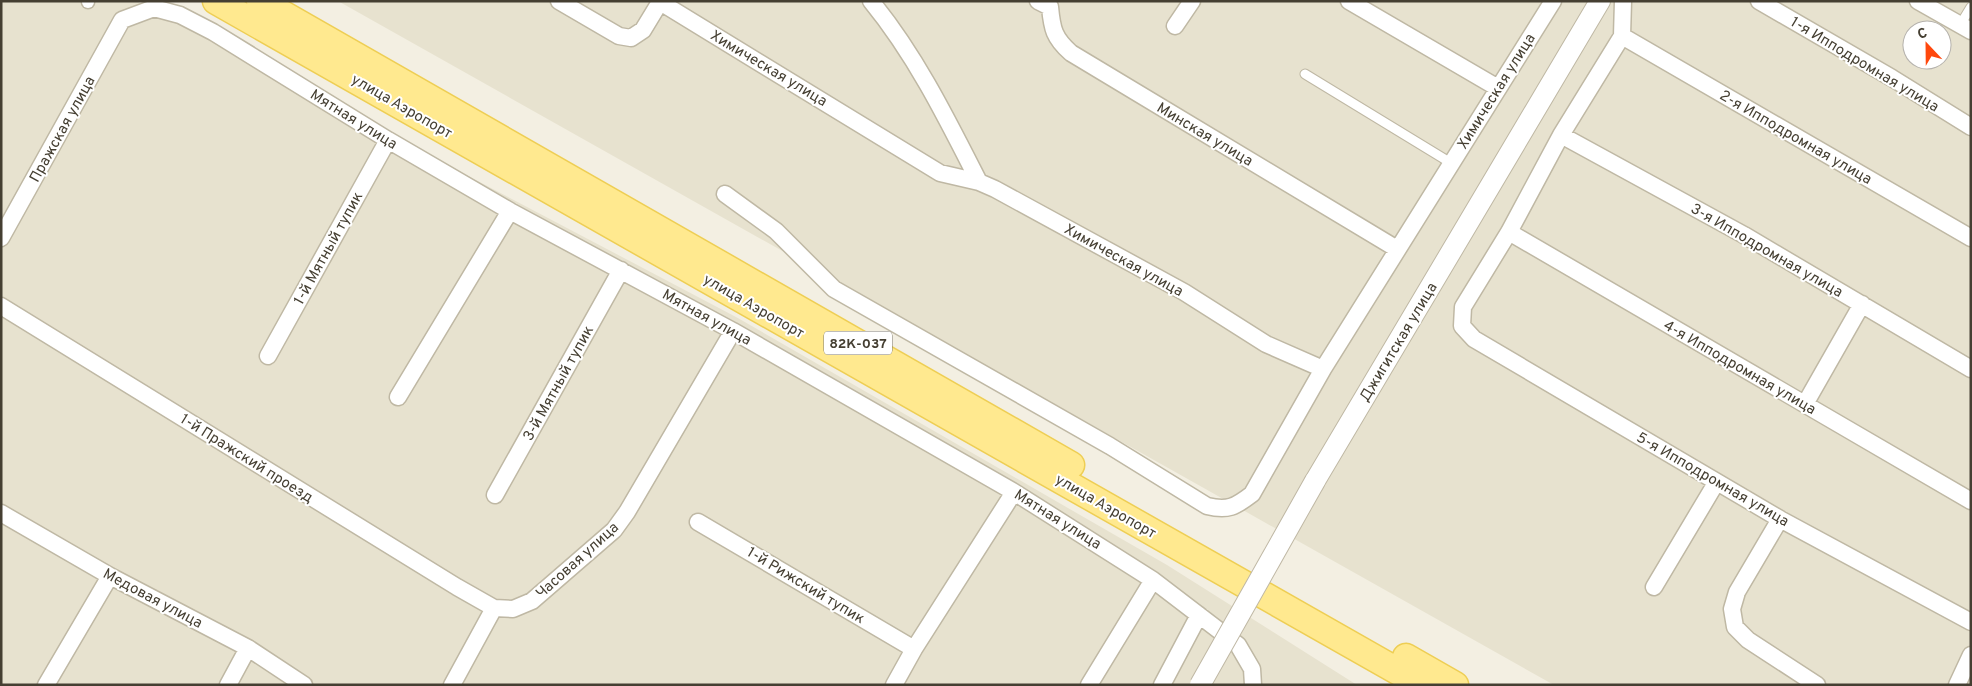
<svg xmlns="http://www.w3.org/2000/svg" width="1972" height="686" viewBox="0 0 1972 686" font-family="Overpass,sans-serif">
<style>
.residential{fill:#e7e2cf;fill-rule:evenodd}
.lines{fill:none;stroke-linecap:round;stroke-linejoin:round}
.service-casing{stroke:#bfb8a4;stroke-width:11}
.pedestrian-casing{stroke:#bfb8a4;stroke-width:15}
.minor-casing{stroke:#bfb8a4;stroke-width:19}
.tertiary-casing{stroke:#bfb8a4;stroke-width:22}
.primary-casing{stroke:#eece54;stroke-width:29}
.service{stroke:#fff;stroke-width:9}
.pedestrian{stroke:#fff;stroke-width:12}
.minor{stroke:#fff;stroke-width:16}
.tertiary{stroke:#fff;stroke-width:20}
.primary{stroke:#ffe98f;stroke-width:26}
.tertiary-bridge-casing{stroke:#bfb8a4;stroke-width:22;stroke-linecap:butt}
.tertiary-bridge{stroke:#fff;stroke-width:20}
.labels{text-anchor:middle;stroke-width:4;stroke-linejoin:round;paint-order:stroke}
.shield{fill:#fff;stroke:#7d7970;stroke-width:1}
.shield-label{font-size:14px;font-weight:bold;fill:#453f32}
.street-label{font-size:15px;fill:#453f32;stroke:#fff}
</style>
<rect width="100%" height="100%" fill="#f3efe2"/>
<path class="residential" d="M 1,1 L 136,1 L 736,317 L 1167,565 L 1357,685 L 1,685 Z
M 338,1 L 1971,1 L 1971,685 L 1554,685 ZM 1912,30 L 1942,30 L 1942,60 L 1912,60 Z"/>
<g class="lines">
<defs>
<path id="service" d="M 1960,25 L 1971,7
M 1305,74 L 1451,163"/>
<path id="pedestrian" d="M 88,2 L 88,1"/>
<path id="minor" d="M 559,1 L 619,36 L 631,38 L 643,30 L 660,2 L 940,173 L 979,182 L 995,189 L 1184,292 L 1266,344 L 1323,369 L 1553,1
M 871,1 C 916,56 947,119 979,182
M 1038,1 L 1050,7 C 1052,29 1054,38 1071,53 L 1397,249
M 1349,1 L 1498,88
M 1623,1 L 1622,36 L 1561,135 L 1509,232 L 1463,307 L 1462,326 L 1474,339 L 1780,519 L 1971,622
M 1759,1 L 1892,78 L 1971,127
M 1918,1 L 1971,31
M 1175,26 L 1192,1
M 1622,36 L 1971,238
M 1561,135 L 1744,235 L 1971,369
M 725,194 L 776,231 L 834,289 L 1110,446 L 1207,506 C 1228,511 1235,507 1252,494 L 1323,369
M 1509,232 L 1971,501
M 1,238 L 122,20 L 154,8 L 180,15 L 213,32 L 388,140 L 510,211 L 733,331 L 1014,492 L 1153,580 L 1238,645 L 1252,669 L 1253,685
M 1,306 L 457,587 L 494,608
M 268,356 L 388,140
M 398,397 L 510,211
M 1805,404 L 1862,304
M 495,495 L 621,270
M 1,513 L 110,576 L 248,648 L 304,685
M 1780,519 L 1737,592 L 1732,609 L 1735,627 L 1748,640 L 1817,685
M 698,522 L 914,649
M 1654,587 L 1716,483
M 46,685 L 110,576
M 228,685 L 248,648
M 452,685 L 494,608 L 513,609 L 532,601 L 614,530 L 627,512 L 733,331
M 894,685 L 914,649 L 1014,492
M 1089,685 L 1153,580
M 1162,685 L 1199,615
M 1957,685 L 1971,655"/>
<path id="tertiary" d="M 1315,481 L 1600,1"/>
<path id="primary" d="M 216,1 L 1422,685
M 260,1 L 1071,465
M 1406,657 L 1455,685"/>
</defs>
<use href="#service" class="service-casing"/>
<use href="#pedestrian" class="pedestrian-casing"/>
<use href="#minor" class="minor-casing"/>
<use href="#tertiary" class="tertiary-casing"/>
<use href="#primary" class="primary-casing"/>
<use href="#service" class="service"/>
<use href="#pedestrian" class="pedestrian"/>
<use href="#minor" class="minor"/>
<use href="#tertiary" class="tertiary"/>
<use href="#primary" class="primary"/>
<defs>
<path id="tertiary-bridge" d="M 1200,685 L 1315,481"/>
</defs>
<use href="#tertiary-bridge" class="tertiary-bridge-casing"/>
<use href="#tertiary-bridge" class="tertiary-bridge"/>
</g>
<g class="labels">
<rect class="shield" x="824" y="331.5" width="68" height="23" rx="4"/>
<g class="shield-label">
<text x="858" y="348">82К-037</text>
</g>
<g class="street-label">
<text transform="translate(1865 64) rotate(31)" y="5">1-я Ипподромная улица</text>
<text transform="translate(769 68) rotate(31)" y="5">Химическая улица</text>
<text transform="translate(1496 91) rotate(-58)" y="5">Химическая улица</text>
<text transform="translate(402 106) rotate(30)" y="5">улица Аэропорт</text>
<text transform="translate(354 119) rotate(32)" y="5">Мятная улица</text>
<text transform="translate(62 129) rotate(-61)" y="5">Пражская улица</text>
<text transform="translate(1205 134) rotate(31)" y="5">Минская улица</text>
<text transform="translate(1796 137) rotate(30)" y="5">2-я Ипподромная улица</text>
<text transform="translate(328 248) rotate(-61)" y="5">1-й Мятный тупик</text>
<text transform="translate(1767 250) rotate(30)" y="5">3-я Ипподромная улица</text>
<text transform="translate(1124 260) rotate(29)" y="5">Химическая улица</text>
<text transform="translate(754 306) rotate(30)" y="5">улица Аэропорт</text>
<text transform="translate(707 317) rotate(29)" y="5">Мятная улица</text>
<text transform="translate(1398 342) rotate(-59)" y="5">Джигитская улица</text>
<text transform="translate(1740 367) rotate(30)" y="5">4-я Ипподромная улица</text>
<text transform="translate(558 383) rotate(-61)" y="5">3-й Мятный тупик</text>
<text transform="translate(247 458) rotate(32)" y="5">1-й Пражский проезд</text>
<text transform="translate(1713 479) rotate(30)" y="5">5-я Ипподромная улица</text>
<text transform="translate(1106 506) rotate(30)" y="5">улица Аэропорт</text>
<text transform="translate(1058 519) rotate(32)" y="5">Мятная улица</text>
<text transform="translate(577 560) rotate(-42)" y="5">Часовая улица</text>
<text transform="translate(806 585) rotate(31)" y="5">1-й Рижский тупик</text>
<text transform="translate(153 598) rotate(28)" y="5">Медовая улица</text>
</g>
</g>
<rect width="1972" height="686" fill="none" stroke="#453f32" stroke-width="5"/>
<g transform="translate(1927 45) rotate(338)"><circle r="24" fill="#ffffff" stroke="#b5b2ad"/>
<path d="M0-4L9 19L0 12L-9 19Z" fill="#ff480d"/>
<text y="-8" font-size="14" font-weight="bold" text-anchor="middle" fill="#453f32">С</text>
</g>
</svg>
